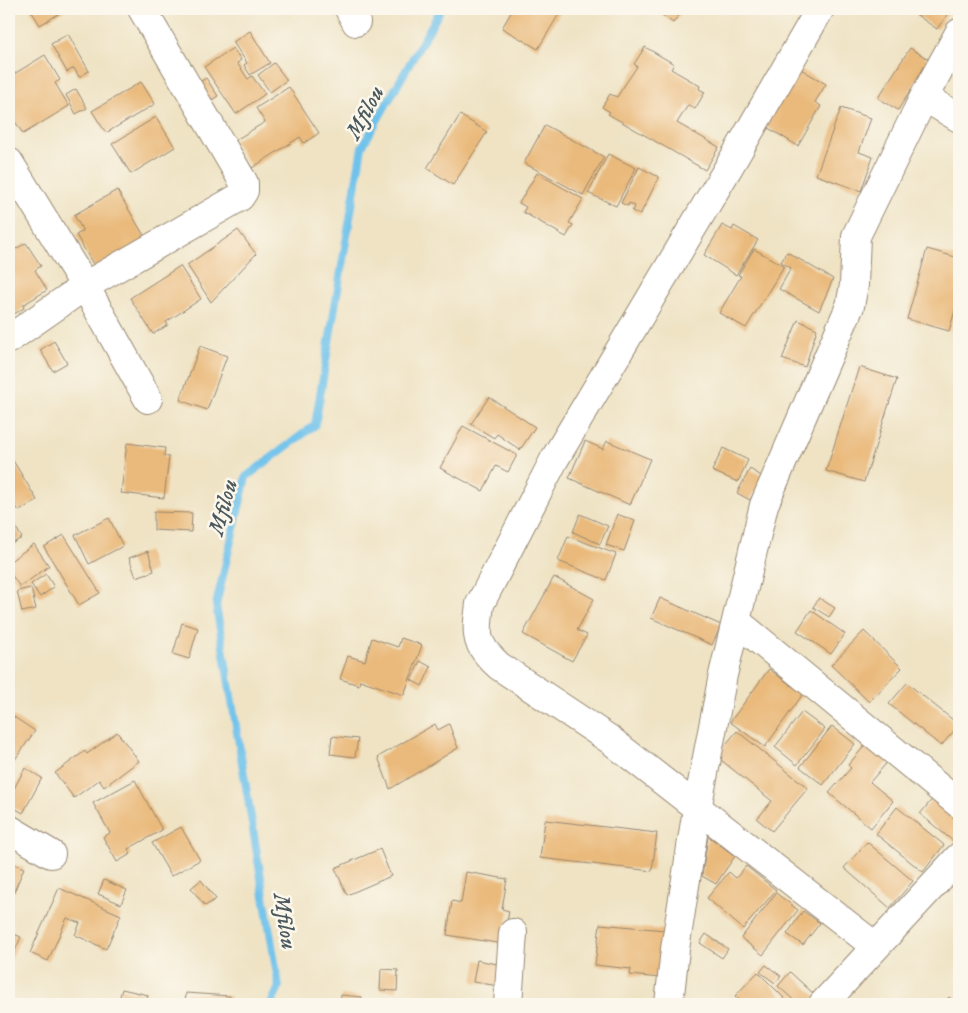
<svg xmlns="http://www.w3.org/2000/svg" width="968" height="1013" viewBox="0 0 968 1013" font-family="'IM FELL DW Pica',serif">
<style>
.lines{fill:none;stroke-linecap:round;stroke-linejoin:round}
.stream{stroke:#6fc2eb;stroke-width:8}
.building{fill:#eaba7c}
.minor-casing{stroke:#958671;stroke-width:30}
.minor{stroke:#fff;stroke-width:28}
.labels{text-anchor:middle;stroke-width:5;stroke-linejoin:round;paint-order:stroke}
.water-label{font-size:22px;font-style:italic;fill:#4b585c;stroke:#fbf7ec}
</style>
<rect width="100%" height="100%" fill="#fbf7ec"/>
<filter id="ink" filterUnits="userSpaceOnUse"><feTurbulence type="fractalNoise" baseFrequency=".02" numOctaves="2"/><feDisplacementMap in="SourceGraphic" scale="10" xChannelSelector="R" yChannelSelector="G"/><feConvolveMatrix kernelMatrix="1 2 1 2 8 2 1 2 1" color-interpolation-filters="sRGB"/></filter>
<filter id="wash" filterUnits="userSpaceOnUse"><feTurbulence type="fractalNoise" baseFrequency=".0096" numOctaves="4" result="noise"/><feDisplacementMap in="SourceGraphic" scale="20" xChannelSelector="R" yChannelSelector="G"/><feGaussianBlur stdDeviation="1.12" result="paint"/><feColorMatrix in="noise" values="0 0 0 0 0 0 0 0 0 0 0 0 0 0 0 0 0 1.4 0 .05"/><feComposite in="paint" operator="in"/></filter>
<g filter="url(#wash)">
<rect width="100%" height="100%" fill="#efe3c4"/>
<g class="lines">
<path class="stream" d="M 271,1004 L 279,987 L 216,605 L 246,477 L 315,425 L 362,147 L 441,9"/>
</g>
<g id="blocks">
<path class="building" d="M 30,9 L 67,9 L 40,25 Z
M 513,9 L 562,9 L 538,49 L 502,28 Z
M 654,9 L 684,9 L 673,23 Z
M 908,9 L 951,9 L 937,29 Z
M 250,31 L 270,63 L 250,75 L 244,65 L 247,63 L 233,42 Z
M 68,34 L 89,71 L 79,77 L 74,68 L 67,72 L 51,44 Z
M 645,47 L 674,64 L 671,69 L 700,86 L 699,89 L 705,92 L 695,109 L 688,105 L 677,123 L 719,147 L 705,170 L 608,114 L 610,112 L 602,107 L 610,94 L 617,97 L 622,89 L 636,68 L 637,66 L 634,64 Z
M 233,48 L 241,60 L 237,63 L 248,79 L 252,76 L 265,94 L 236,114 L 204,67 Z
M 910,48 L 930,60 L 898,110 L 878,98 Z
M 45,55 L 60,80 L 55,83 L 69,106 L 23,134 L 9,112 L 15,108 L 9,98 L 9,77 Z
M 274,63 L 287,80 L 270,92 L 258,75 Z
M 799,68 L 826,84 L 815,102 L 821,106 L 798,146 L 765,126 Z
M 206,78 L 218,96 L 208,102 L 197,84 Z
M 141,82 L 155,104 L 106,133 L 92,111 Z
M 289,87 L 319,133 L 304,143 L 300,137 L 252,168 L 234,141 L 265,122 L 256,108 Z
M 76,89 L 87,108 L 76,114 L 66,95 Z
M 841,108 L 871,118 L 859,152 L 873,157 L 861,191 L 816,175 Z
M 460,115 L 487,132 L 453,185 L 427,168 Z
M 156,117 L 175,147 L 131,174 L 112,144 Z
M 545,125 L 604,157 L 583,195 L 524,163 Z
M 608,154 L 636,168 L 616,206 L 588,193 Z
M 639,167 L 659,177 L 640,215 L 632,211 L 635,206 L 629,203 L 628,206 L 621,203 Z
M 537,173 L 583,199 L 569,223 L 573,225 L 566,237 L 523,212 L 526,207 L 519,203 Z
M 117,190 L 149,244 L 99,274 L 76,235 L 83,231 L 74,215 Z
M 722,225 L 732,230 L 734,226 L 758,240 L 736,275 L 704,255 Z
M 238,230 L 256,254 L 211,302 L 187,265 Z
M 26,243 L 41,266 L 35,270 L 47,290 L 23,305 L 24,308 L 9,317 L 9,253 Z
M 754,249 L 784,266 L 746,328 L 719,313 L 741,276 L 738,275 Z
M 927,249 L 959,258 L 959,297 L 949,331 L 907,319 Z
M 787,252 L 833,279 L 819,311 L 779,289 L 791,268 L 781,262 Z
M 180,266 L 201,299 L 166,322 L 168,325 L 153,334 L 130,298 Z
M 798,320 L 817,329 L 805,367 L 782,359 Z
M 54,341 L 67,363 L 53,371 L 40,350 Z
M 200,346 L 227,356 L 207,410 L 180,400 Z
M 859,367 L 897,379 L 864,482 L 826,471 Z
M 489,397 L 535,427 L 520,450 L 497,434 L 494,438 L 471,424 Z
M 463,426 L 517,455 L 508,472 L 496,466 L 483,491 L 440,468 Z
M 585,441 L 603,449 L 607,441 L 650,459 L 630,505 L 569,478 Z
M 127,443 L 165,448 L 164,456 L 169,457 L 164,498 L 121,493 Z
M 723,448 L 748,460 L 738,482 L 712,471 Z
M 9,454 L 37,500 L 19,511 L 9,495 Z
M 750,469 L 763,477 L 750,500 L 737,493 Z
M 154,512 L 192,513 L 191,532 L 154,530 Z
M 580,514 L 608,526 L 600,544 L 573,532 Z
M 617,514 L 635,521 L 624,551 L 606,545 Z
M 9,516 L 22,538 L 9,545 Z
M 109,518 L 123,546 L 89,564 L 75,535 Z
M 64,535 L 100,593 L 79,605 L 44,547 Z
M 568,536 L 616,554 L 606,580 L 558,561 Z
M 34,544 L 49,566 L 20,587 L 9,571 L 9,562 Z
M 148,551 L 154,571 L 136,577 L 129,558 Z
M 46,574 L 54,587 L 40,597 L 31,584 Z
M 554,577 L 594,599 L 577,630 L 587,635 L 572,661 L 523,634 Z
M 31,588 L 36,609 L 22,612 L 17,591 Z
M 660,598 L 721,625 L 712,645 L 651,618 Z
M 819,598 L 835,608 L 829,617 L 813,607 Z
M 811,610 L 845,634 L 831,654 L 797,631 Z
M 182,623 L 198,628 L 189,659 L 173,654 Z
M 864,631 L 902,668 L 869,702 L 831,665 Z
M 372,638 L 398,647 L 401,638 L 422,645 L 404,695 L 360,680 L 359,685 L 340,679 L 348,656 L 365,661 Z
M 420,661 L 431,667 L 422,686 L 411,680 Z
M 769,669 L 803,694 L 765,747 L 730,722 Z
M 907,683 L 959,725 L 941,746 L 889,704 Z
M 802,712 L 825,729 L 797,765 L 775,747 Z
M 11,715 L 35,731 L 9,768 L 9,718 Z
M 435,724 L 438,730 L 449,724 L 458,748 L 390,789 L 378,757 Z
M 832,726 L 855,744 L 823,785 L 800,767 Z
M 737,731 L 808,788 L 772,831 L 757,819 L 772,801 L 716,756 Z
M 117,732 L 139,761 L 104,787 L 99,780 L 74,798 L 55,773 L 85,751 L 87,754 Z
M 332,736 L 358,739 L 355,757 L 330,754 Z
M 869,741 L 890,759 L 870,782 L 893,801 L 871,828 L 829,793 L 851,768 L 848,765 Z
M 25,768 L 42,778 L 23,813 L 9,805 L 9,798 Z
M 135,780 L 162,830 L 128,849 L 131,854 L 117,862 L 103,837 L 110,833 L 93,803 Z
M 934,797 L 959,818 L 959,846 L 920,814 Z
M 897,807 L 944,845 L 923,872 L 876,834 Z
M 545,820 L 657,833 L 652,871 L 540,858 Z
M 181,827 L 200,860 L 171,876 L 152,843 Z
M 708,836 L 735,856 L 716,884 L 702,876 Z
M 867,842 L 913,881 L 890,908 L 844,868 Z
M 380,849 L 391,876 L 347,895 L 335,868 Z
M 9,862 L 24,868 L 9,904 Z
M 746,866 L 776,890 L 743,929 L 707,898 L 729,872 L 736,878 Z
M 466,872 L 507,879 L 502,909 L 509,911 L 503,944 L 447,935 L 452,901 L 461,903 Z
M 104,880 L 127,890 L 121,904 L 98,894 Z
M 201,880 L 216,899 L 205,906 L 191,888 Z
M 59,888 L 121,915 L 106,949 L 75,935 L 80,923 L 67,918 L 48,961 L 30,953 Z
M 776,893 L 798,910 L 763,955 L 741,938 Z
M 803,911 L 820,923 L 803,945 L 787,934 Z
M 600,924 L 665,930 L 660,978 L 630,975 L 631,969 L 595,965 Z
M 9,932 L 21,937 L 9,964 Z
M 706,934 L 728,949 L 722,958 L 700,943 Z
M 477,960 L 502,965 L 499,986 L 473,982 Z
M 766,965 L 781,976 L 775,983 L 760,972 Z
M 381,969 L 398,970 L 397,991 L 380,990 Z
M 758,972 L 784,998 L 778,1004 L 744,1004 L 735,996 Z
M 790,972 L 816,996 L 808,1004 L 798,1004 L 778,986 Z
M 122,989 L 148,995 L 146,1004 L 118,1004 Z
M 186,993 L 230,996 L 229,1004 L 185,1004 Z
M 341,995 L 362,997 L 361,1004 L 340,1004 Z
M 949,997 L 958,1004 L 943,1004 Z"/>
</g>
</g>
<g filter="url(#ink)">
<use href="#blocks" fill-opacity="0" stroke="#958671" stroke-width="1"/>
<g class="lines">
<defs>
<path id="minor" d="M 349,9 L 356,22
M 820,9 L 730,165 L 554,460 L 480,604 C 476,636 474,643 499,666 L 609,739 L 876,947
M 924,97 L 959,118
M 9,162 L 85,286 L 148,399
M 9,339 L 85,286 L 240,197 L 244,191 L 244,183 L 142,9
M 736,621 L 959,804
M 9,829 L 51,854
M 508,1004 L 513,933
M 669,1004 L 675,949 L 697,809 L 723,675 L 764,505 L 850,306 L 854,285 L 856,236 L 924,97 L 959,33
M 823,1004 L 959,857"/>
</defs>
<use href="#minor" class="minor-casing"/>
<use href="#minor" class="minor"/>
</g>
</g>
<g class="labels">
<g class="water-label">
<text transform="translate(364 112) rotate(-62)" y="8">Mfilou</text>
<text transform="translate(222 507) rotate(-75)" y="8">Mfilou</text>
<text transform="translate(286 921) rotate(81)" y="8">Mfilou</text>
</g>
</g>
<rect width="968" height="1013" fill="none" stroke="#fbf7ec" stroke-width="30"/>
</svg>
